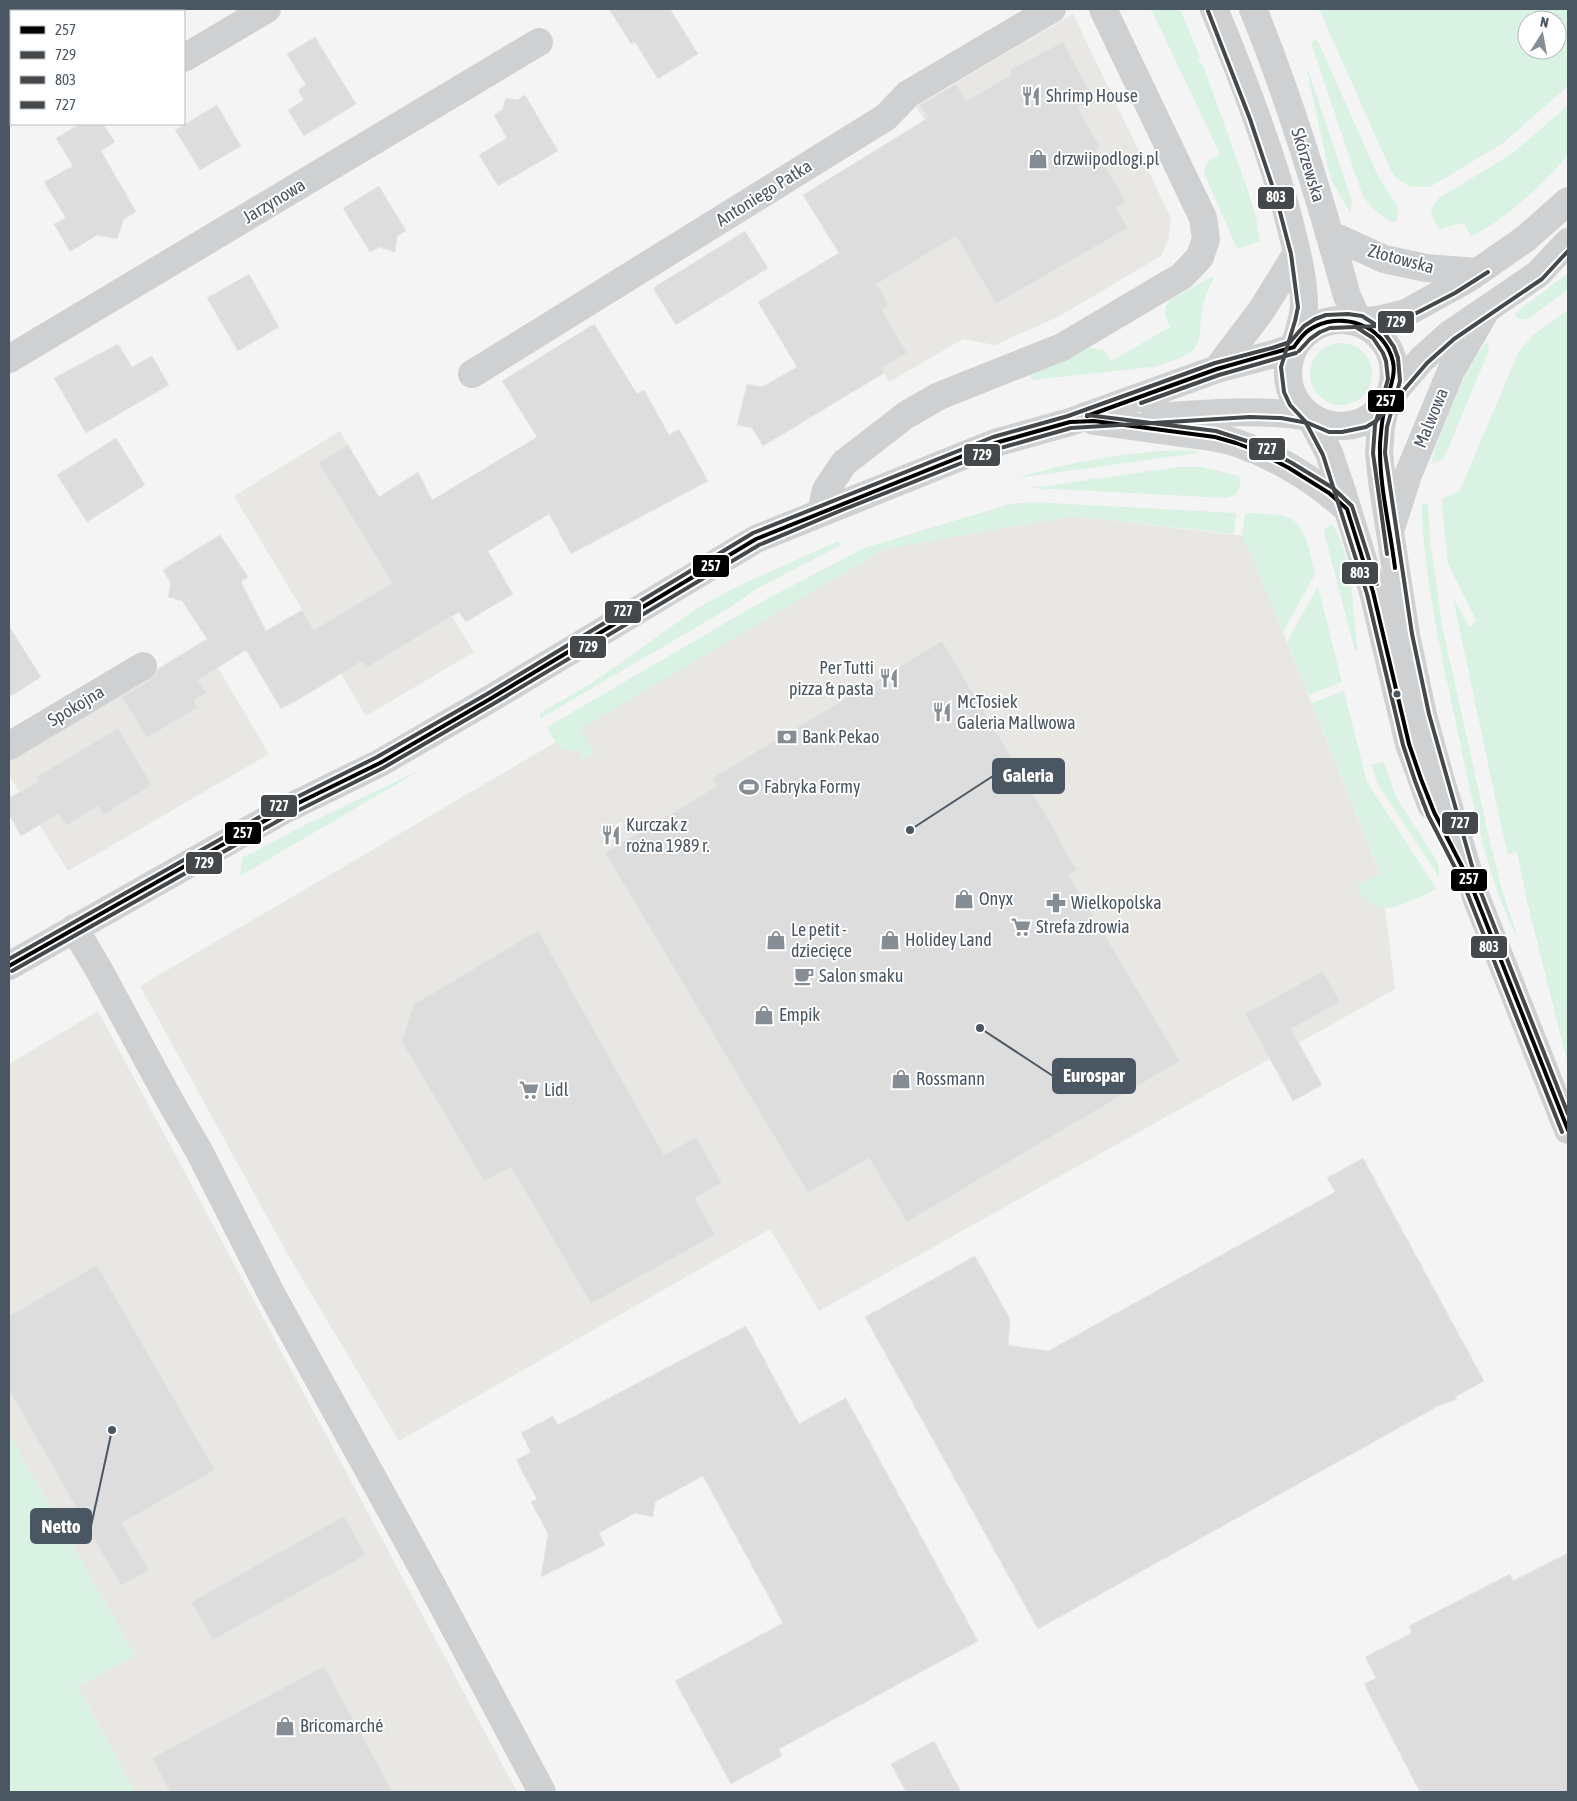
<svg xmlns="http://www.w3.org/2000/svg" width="1577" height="1801" viewBox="0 0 1577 1801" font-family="'Asap Condensed',sans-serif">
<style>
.commercial{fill:#e8e7e3}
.green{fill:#d9f2e3;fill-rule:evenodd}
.building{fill:#ddddde;stroke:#e5e6e7}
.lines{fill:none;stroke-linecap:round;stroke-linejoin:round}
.minor{stroke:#ced0d2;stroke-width:28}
.bus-1-casing{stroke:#fff;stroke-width:8}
.bus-2-casing{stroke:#fff;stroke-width:8}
.bus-3-casing{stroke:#fff;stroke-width:8}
.bus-4-casing{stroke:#fff;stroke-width:8}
.bus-1{stroke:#000;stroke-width:4}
.bus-2{stroke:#45484a;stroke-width:4}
.bus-3{stroke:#45484a;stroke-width:4}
.bus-4{stroke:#45484a;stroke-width:4}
.bus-dot{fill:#4a5661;stroke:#fff;stroke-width:2}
.labels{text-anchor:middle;stroke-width:4;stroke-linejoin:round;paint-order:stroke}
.poi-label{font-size:18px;fill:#4a5661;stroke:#fff;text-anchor:start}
.street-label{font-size:18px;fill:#4a5661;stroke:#fff}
.leader{fill:none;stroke:#4a5661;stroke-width:2}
.callout-dot{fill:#4a5661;stroke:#fff;stroke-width:2}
.callout{fill:#4a5661;stroke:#4a5661;stroke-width:2}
.callout-label{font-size:19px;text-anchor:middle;font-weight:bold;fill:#fff}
.line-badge{stroke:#fff;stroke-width:2}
.badge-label{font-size:14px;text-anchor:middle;font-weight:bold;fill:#fff}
</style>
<rect width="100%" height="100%" fill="#f4f4f4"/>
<path class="commercial" d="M 1073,14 L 1171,218 L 1168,240 L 1161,256 L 1058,317 L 995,345 L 963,339 L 889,382 L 856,324 L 892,221 L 961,179 L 916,106 Z
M 340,431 L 395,525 L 474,652 L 366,716 L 234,496 Z
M 1072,516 L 1244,536 L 1381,875 L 1395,989 L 819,1311 L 770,1229 L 399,1441 L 288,1255 L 140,986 L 885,549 Z
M 203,642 L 269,754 L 68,871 L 9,775 L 9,758 Z
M 98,1011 L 359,1496 L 517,1792 L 135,1792 L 78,1687 L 135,1655 L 9,1435 L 9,1064 Z"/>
<path class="green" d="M 1151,9 L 1180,9 L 1200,57 L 1198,58 L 1200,63 L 1203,65 L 1242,174 L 1243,180 L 1245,181 L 1256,217 L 1260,242 L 1237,248 L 1204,173 C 1205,162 1211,159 1220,154 Z
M 1319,9 L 1568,9 L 1568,86 L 1503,143 L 1430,187 L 1411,187 L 1396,178 L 1391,171 ZM 1527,20 L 1557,20 L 1557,50 L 1527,50 Z
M 1317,39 L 1378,176 L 1398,207 L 1397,219 L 1394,223 C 1380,215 1370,208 1362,194 L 1311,42 Z
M 1307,70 L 1308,70 L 1352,201 L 1350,212 L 1334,185 L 1329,172 Z
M 1568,105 L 1568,155 C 1541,187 1508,217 1471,237 L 1464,223 L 1439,229 L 1434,221 L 1431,209 L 1439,198 L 1513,153 Z
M 1568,273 L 1568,290 L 1527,319 C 1520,320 1517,319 1514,314 Z
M 1213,276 L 1214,277 C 1209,288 1204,298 1202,310 C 1199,322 1202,337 1195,348 C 1189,356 1163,365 1152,367 L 1032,380 L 1030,375 L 1073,357 L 1087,347 L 1104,350 L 1111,361 L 1170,327 C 1166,317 1161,310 1170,300 Z
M 1568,310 L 1568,1065 L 1527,901 L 1517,852 L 1508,854 L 1502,830 L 1453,598 L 1470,628 L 1476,620 L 1448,564 L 1442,505 L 1443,498 L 1458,492 L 1461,488 L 1518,353 L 1533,335 Z
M 1487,342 L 1489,350 L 1445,456 L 1442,460 L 1431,463 C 1436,445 1443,428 1450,411 C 1460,387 1470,362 1487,342 Z
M1310 374a31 31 0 1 1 62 0a31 31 0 1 1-62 0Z
M 1178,450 L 1197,451 L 1197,453 L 1017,478 C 1070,461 1123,453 1178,450 Z
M 1179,467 L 1202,467 L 1239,476 C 1242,487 1239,495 1227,498 L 1032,488 Z
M 1031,502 L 1236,513 L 1234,534 L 1072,516 L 885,549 L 580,729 L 594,753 L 583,760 L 578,750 C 559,753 555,742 547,727 L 763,601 L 864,548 L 990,510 L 1010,504 Z
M 1428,503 L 1430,539 L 1442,625 L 1488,833 L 1502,890 L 1519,941 C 1486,878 1474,806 1459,738 C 1444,666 1427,594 1422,521 L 1422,504 Z
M 1245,513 C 1259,514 1276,513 1289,518 C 1306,523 1311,559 1315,574 L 1283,632 L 1242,535 Z
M 1332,524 C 1355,561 1351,608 1358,650 L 1355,651 L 1324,532 L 1324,529 Z
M 838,541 L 841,545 L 756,589 L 731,607 L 541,718 L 539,714 L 592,683 L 696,609 L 730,590 Z
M 1318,586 L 1342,682 L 1309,695 L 1287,642 Z
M 1344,691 L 1367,782 L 1436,888 C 1428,894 1420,897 1411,901 C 1386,911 1369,914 1356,885 L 1381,874 L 1312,703 Z
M 1384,762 L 1396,797 L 1435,858 L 1439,866 L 1439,877 L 1377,783 L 1371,765 Z
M 424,768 L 240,876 L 242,858 L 305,825 Z
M 9,1435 L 135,1655 L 78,1687 L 135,1792 L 9,1792 Z"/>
<path class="building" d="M 609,9 L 670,9 L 698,54 L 658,79 L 635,42 L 631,44 Z
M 315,37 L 356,104 L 304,136 L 288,110 L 304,100 L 298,90 L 306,85 L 287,54 Z
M 1063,42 L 1093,98 L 1078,108 L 1100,147 L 1096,150 L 1126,202 L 1116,207 L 1128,228 L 996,304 L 956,236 L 877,284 L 889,306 L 882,310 L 907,353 L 882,368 L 884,373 L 763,446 L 752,428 L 737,425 L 747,384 L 762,387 L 797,367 L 758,302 L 839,253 L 803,195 L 928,118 L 920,105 L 956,84 L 966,101 L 1011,75 L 1009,70 Z
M 525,95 L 558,151 L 498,186 L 479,155 L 507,138 L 494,115 L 502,110 L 506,98 L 517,100 Z
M 217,105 L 241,146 L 200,170 L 175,130 Z
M 80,124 L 103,124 L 115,142 L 101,151 L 136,212 L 124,219 L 117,239 L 97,235 L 70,252 L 54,224 L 66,218 L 44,182 L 73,166 L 56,138 Z
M 379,186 L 406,231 L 397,236 L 395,252 L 379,247 L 370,252 L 343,208 Z
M 745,231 L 768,268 L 676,325 L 653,288 Z
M 249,274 L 279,327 L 238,351 L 207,298 Z
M 594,324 L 637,394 L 644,390 L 669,435 L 679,429 L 708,481 L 571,554 L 549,514 L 488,551 L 513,594 L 466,622 L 459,612 L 366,668 L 362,661 L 306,695 L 281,709 L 246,650 L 198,680 L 206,693 L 194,700 L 198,707 L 147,738 L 122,697 L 151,679 L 156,674 L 158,669 L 207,639 L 182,601 L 168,597 L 171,583 L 163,570 L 220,535 L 248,577 L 241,582 L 266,631 L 302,610 L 314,630 L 392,583 L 319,463 L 348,445 L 379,497 L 418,472 L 432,500 L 537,437 L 502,381 Z
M 118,344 L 132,367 L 152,356 L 169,385 L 86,433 L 54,378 Z
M 116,438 L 145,485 L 87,522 L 57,475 Z
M 9,626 L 41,677 L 9,697 Z
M 942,641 L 1059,837 L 1058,838 L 1077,870 L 1069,875 L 1180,1061 L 907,1222 L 869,1158 L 808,1193 L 605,853 L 717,786 L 712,778 Z
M 118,728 L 152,785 L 103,815 L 98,806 L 66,826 L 59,814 L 21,836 L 9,814 L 9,798 L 39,781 L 36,777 Z
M 538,930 L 664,1155 L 696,1137 L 722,1183 L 695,1198 L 715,1235 L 591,1304 L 511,1167 L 484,1181 L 402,1042 L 413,1005 Z
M 1323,971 L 1340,1002 L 1291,1029 L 1322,1085 L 1293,1101 L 1245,1014 Z
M 1363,1158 L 1484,1381 L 1455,1397 L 1457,1399 L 1438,1406 L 1038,1629 L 865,1317 L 975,1256 L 1010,1319 L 1008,1345 L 1048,1351 L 1335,1192 L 1327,1178 Z
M 97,1265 L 215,1470 L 122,1523 L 149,1570 L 121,1586 L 9,1390 L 9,1316 Z
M 746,1326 L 799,1424 L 846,1398 L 978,1641 L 779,1749 L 782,1756 L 731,1784 L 675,1681 L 783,1623 L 703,1476 L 655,1502 L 653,1517 L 635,1513 L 599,1533 L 605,1545 L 541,1577 L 548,1534 L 531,1502 L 537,1499 L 516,1460 L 531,1452 L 521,1433 L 553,1416 L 558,1425 Z
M 344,1516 L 366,1555 L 213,1640 L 191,1602 Z
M 1568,1553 L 1568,1792 L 1420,1792 L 1364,1684 L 1376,1678 L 1365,1657 L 1412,1633 L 1409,1626 L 1510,1574 L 1513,1581 Z
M 324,1666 L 393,1792 L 170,1792 L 152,1758 Z
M 934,1741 L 961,1792 L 906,1792 L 891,1764 Z"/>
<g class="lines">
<path class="minor" d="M 1214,9 C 1243,78 1270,148 1289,220 C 1296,249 1304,277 1304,306 C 1303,320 1298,334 1294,347
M 1253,9 C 1291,102 1320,199 1347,296 L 1359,322
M 184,58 L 267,9
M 1329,234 L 1384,259 L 1426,268 L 1477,272
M 1568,242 L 1538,274 L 1450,334 L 1422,359 L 1387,400 L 1381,426 L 1379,453 L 1382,481 L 1406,635 L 1423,715 L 1441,781 L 1476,897 L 1568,1130
M1288 373a53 53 0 1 1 106 0a53 53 0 1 1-106 0Z
M 1359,322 L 1377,320 L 1406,313 L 1469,278 L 1525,239 L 1568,201
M 9,359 L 539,42
M 1217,369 L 1261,311 L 1297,253
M 472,374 L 886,117 L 908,94 L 1052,9
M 1154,417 C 1207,414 1257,408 1310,417
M 1310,417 L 1329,453 L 1342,491 L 1373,592 L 1409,744 L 1431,805
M 1094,421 C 1123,425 1152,429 1181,433 C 1199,435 1219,437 1237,443 C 1277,457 1316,481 1347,509
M 821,512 L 826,490 L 844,463 L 906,415 L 939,396 L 1062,347 L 1182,276 L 1200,257 L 1206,239 L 1203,218 L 1103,9
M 1391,528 L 1408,475 L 1451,371 L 1484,314
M 9,746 L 143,666
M 74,928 L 99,970 L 170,1101 L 199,1151 L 272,1295 L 428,1578 L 542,1792
M 9,966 L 282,811 L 380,763 L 490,699 L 756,539 L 995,443 L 1070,422 L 1217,369 L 1274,354 L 1294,347"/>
<defs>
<path id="bus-1" d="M 1294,347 C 1298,341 1303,334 1309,330 C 1340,309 1385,325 1393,362 C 1396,376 1389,389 1386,403 C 1382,416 1381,430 1380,444 C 1379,485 1390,527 1395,568
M 1087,416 L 1217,369 L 1294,347
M 9,966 L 282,811 L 380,763 L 490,699 L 756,539 L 995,443 L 1070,422 L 1094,421 L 1215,437 L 1236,443 L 1257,451 L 1289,468 L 1329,493 L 1347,509 L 1373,592 L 1409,744 L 1421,779 L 1434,812 L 1470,882 L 1568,1130"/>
<path id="bus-2" d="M 1299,351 L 1310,339 L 1320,332 L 1330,328 L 1380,326 L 1401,321 L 1455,293 L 1488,272
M 1141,403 L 1219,375 L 1296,353
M 12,971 L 285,817 L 383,768 L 493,704 L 759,545 L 842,510 L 997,449 L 1071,428 L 1250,417 L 1281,418 L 1308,423 L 1329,432 L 1342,432 L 1366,427 L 1376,421 L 1385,412 L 1427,363 L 1454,339 L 1542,279 L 1568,251"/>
<path id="bus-3" d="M 1208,11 L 1250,119 L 1276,197 L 1291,254 L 1298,307 L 1295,321 L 1281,367 L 1284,392 L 1290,405 L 1305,421 L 1323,455 L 1367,594 L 1403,745 L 1415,781 L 1428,815 L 1464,885 L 1562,1132
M 1356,327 L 1373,338 L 1383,353 L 1386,361 L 1388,379 L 1375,425 L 1373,453 L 1387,554"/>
<path id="bus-4" d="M 1087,415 L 1216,431 L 1259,445 L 1292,463 L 1333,488 L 1352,506 L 1377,584
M 9,959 L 279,806 L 377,757 L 487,694 L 753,533 L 993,437 L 1068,416 L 1215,363 L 1272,348 L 1290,342 L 1304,326 L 1315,319 L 1326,315 L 1348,314 L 1362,316 L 1381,328 L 1394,347 L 1398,358 L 1400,381 L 1387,427 L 1385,453 L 1412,634 L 1429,714 L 1476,880 L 1568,1114"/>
</defs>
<use href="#bus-1" class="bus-1-casing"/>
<use href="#bus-2" class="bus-2-casing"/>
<use href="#bus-3" class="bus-3-casing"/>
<use href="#bus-4" class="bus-4-casing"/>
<use href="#bus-1" class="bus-1"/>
<use href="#bus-2" class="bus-2"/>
<use href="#bus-3" class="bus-3"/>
<use href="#bus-4" class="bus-4"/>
</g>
<defs>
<symbol id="restaurant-bare" viewBox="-9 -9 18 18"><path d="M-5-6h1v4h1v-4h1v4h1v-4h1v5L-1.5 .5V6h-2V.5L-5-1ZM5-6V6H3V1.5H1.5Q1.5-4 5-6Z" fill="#868d94" stroke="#fff" stroke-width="2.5" paint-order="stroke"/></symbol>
<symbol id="shop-bare" viewBox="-9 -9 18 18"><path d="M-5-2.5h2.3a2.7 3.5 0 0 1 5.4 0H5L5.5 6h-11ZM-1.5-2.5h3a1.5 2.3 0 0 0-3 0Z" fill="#868d94" stroke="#fff" stroke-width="2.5" paint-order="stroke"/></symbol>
<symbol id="bank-bare" viewBox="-9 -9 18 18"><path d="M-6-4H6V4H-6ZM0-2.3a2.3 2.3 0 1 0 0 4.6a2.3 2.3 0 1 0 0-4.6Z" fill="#868d94" stroke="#fff" stroke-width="2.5" paint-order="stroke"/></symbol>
<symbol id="stadium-bare" viewBox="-9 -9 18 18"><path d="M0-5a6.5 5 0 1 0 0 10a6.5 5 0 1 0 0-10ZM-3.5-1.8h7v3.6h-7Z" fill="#868d94" stroke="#fff" stroke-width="2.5" paint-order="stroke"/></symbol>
<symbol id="pharmacy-bare" viewBox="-9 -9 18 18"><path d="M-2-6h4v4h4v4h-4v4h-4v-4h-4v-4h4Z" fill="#868d94" stroke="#fff" stroke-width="2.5" paint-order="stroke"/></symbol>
<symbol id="supermarket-bare" viewBox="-9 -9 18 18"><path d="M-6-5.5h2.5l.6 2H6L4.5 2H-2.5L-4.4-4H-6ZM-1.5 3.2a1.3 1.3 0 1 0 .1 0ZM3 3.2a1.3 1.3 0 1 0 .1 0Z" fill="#868d94" stroke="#fff" stroke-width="2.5" paint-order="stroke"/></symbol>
<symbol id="cafe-bare" viewBox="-9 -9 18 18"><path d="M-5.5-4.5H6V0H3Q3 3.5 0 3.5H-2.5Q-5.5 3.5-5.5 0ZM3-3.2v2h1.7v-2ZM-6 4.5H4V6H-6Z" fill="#868d94" stroke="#fff" stroke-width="2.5" paint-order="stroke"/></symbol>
</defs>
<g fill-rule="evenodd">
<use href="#restaurant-bare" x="1017" y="82" width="28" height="28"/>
<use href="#shop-bare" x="1024" y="145" width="28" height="28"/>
<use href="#restaurant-bare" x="875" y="664" width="28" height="28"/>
<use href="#restaurant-bare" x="928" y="698" width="28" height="28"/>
<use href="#bank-bare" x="773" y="723" width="28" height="28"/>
<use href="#stadium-bare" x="735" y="773" width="28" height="28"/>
<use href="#restaurant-bare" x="597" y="821" width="28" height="28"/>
<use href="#shop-bare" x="950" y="885" width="28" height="28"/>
<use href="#pharmacy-bare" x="1042" y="889" width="28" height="28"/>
<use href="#supermarket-bare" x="1007" y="913" width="28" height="28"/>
<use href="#shop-bare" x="762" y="926" width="28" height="28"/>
<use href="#shop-bare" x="876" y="926" width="28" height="28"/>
<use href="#cafe-bare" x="790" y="962" width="28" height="28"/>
<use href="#shop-bare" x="750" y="1001" width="28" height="28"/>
<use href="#shop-bare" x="887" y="1065" width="28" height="28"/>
<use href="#supermarket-bare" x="515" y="1076" width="28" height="28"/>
<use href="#shop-bare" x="271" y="1712" width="28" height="28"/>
</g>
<circle class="bus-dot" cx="1397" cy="694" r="4.5"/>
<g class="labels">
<g class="poi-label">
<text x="1046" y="102">Shrimp House</text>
<text x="1053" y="165">drzwiipodlogi.pl</text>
<text x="874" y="674" text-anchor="end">Per Tutti<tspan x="874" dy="21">pizza &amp; pasta</tspan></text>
<text x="957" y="708">McTosiek<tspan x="957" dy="21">Galeria Mallwowa</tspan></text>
<text x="802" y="743">Bank Pekao</text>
<text x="764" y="793">Fabryka Formy</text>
<text x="626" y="831">Kurczak z<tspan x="626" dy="21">rożna 1989 r.</tspan></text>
<text x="979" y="905">Onyx</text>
<text x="1071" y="909">Wielkopolska</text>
<text x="1036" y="933">Strefa zdrowia</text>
<text x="791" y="936">Le petit -<tspan x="791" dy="21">dziecięce</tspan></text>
<text x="905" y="946">Holidey Land</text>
<text x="819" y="982">Salon smaku</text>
<text x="779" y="1021">Empik</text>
<text x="916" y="1085">Rossmann</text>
<text x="544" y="1096">Lidl</text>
<text x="300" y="1732">Bricomarché</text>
</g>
<g class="street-label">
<text transform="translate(1308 165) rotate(73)" y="6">Skórzewska</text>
<text transform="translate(764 193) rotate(-32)" y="6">Antoniego Patka</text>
<text transform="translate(274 201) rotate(-31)" y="6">Jarzynowa</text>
<text transform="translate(1401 259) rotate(15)" y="6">Złotowska</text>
<text transform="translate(1431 418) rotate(-68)" y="6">Malwowa</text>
<text transform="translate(76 706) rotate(-31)" y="6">Spokojna</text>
</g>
</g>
<path class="leader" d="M910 830L993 776M980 1028L1053 1076M112 1430L91 1526"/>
<g class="callout-dot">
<circle cx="910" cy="830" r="5"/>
<circle cx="980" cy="1028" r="5"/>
<circle cx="112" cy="1430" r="5"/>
</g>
<g class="callout">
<rect x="993" y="759" width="71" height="34" rx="5"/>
<rect x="1053" y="1059" width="82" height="34" rx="5"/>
<rect x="31" y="1509" width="60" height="34" rx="5"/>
</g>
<g class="callout-label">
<text x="1028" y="782">Galeria</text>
<text x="1094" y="1082">Eurospar</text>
<text x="61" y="1533">Netto</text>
</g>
<g class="line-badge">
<rect x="1257" y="186" width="38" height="24" rx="5" fill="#45484a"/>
<rect x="1377" y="310" width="38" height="24" rx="5" fill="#45484a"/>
<rect x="1367" y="389" width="38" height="24" rx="5" fill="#000"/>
<rect x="1248" y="437" width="38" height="24" rx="5" fill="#45484a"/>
<rect x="963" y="443" width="38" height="24" rx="5" fill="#45484a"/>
<rect x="692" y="554" width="38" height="24" rx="5" fill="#000"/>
<rect x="1341" y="561" width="38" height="24" rx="5" fill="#45484a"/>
<rect x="604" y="600" width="38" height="24" rx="5" fill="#45484a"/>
<rect x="569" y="635" width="38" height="24" rx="5" fill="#45484a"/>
<rect x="260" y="794" width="38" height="24" rx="5" fill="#45484a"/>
<rect x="1441" y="811" width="38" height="24" rx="5" fill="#45484a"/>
<rect x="224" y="821" width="38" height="24" rx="5" fill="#000"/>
<rect x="185" y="851" width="38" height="24" rx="5" fill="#45484a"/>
<rect x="1450" y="868" width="38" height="24" rx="5" fill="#000"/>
<rect x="1470" y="935" width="38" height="24" rx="5" fill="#45484a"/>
</g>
<g class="badge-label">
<text x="1276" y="202">803</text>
<text x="1396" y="327">729</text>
<text x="1386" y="406">257</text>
<text x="1267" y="454">727</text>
<text x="982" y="460">729</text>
<text x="711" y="571">257</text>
<text x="1360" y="578">803</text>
<text x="623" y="616">727</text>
<text x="588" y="652">729</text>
<text x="279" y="811">727</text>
<text x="1460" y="828">727</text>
<text x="243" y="838">257</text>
<text x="204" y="868">729</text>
<text x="1469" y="884">257</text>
<text x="1489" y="952">803</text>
</g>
<rect width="1577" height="1801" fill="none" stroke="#4a5661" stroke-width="20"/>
<rect x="10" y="10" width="175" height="115" fill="#ffffff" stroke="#b7bbc0"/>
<rect x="20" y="26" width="25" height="8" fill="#000000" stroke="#b7bbc0"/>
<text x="55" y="35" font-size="15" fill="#4a5661">257</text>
<rect x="20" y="51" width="25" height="8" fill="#45484a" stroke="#b7bbc0"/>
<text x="55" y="60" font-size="15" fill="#4a5661">729</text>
<rect x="20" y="76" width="25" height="8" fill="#45484a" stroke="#b7bbc0"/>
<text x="55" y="85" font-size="15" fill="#4a5661">803</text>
<rect x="20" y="101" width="25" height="8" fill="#45484a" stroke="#b7bbc0"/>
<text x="55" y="110" font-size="15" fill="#4a5661">727</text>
<g transform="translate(1542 35) rotate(11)"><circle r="24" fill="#ffffff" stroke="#b7bbc0"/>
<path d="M0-4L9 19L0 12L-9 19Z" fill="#868d94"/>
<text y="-8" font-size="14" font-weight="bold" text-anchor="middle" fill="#4a5661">N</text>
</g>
</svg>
